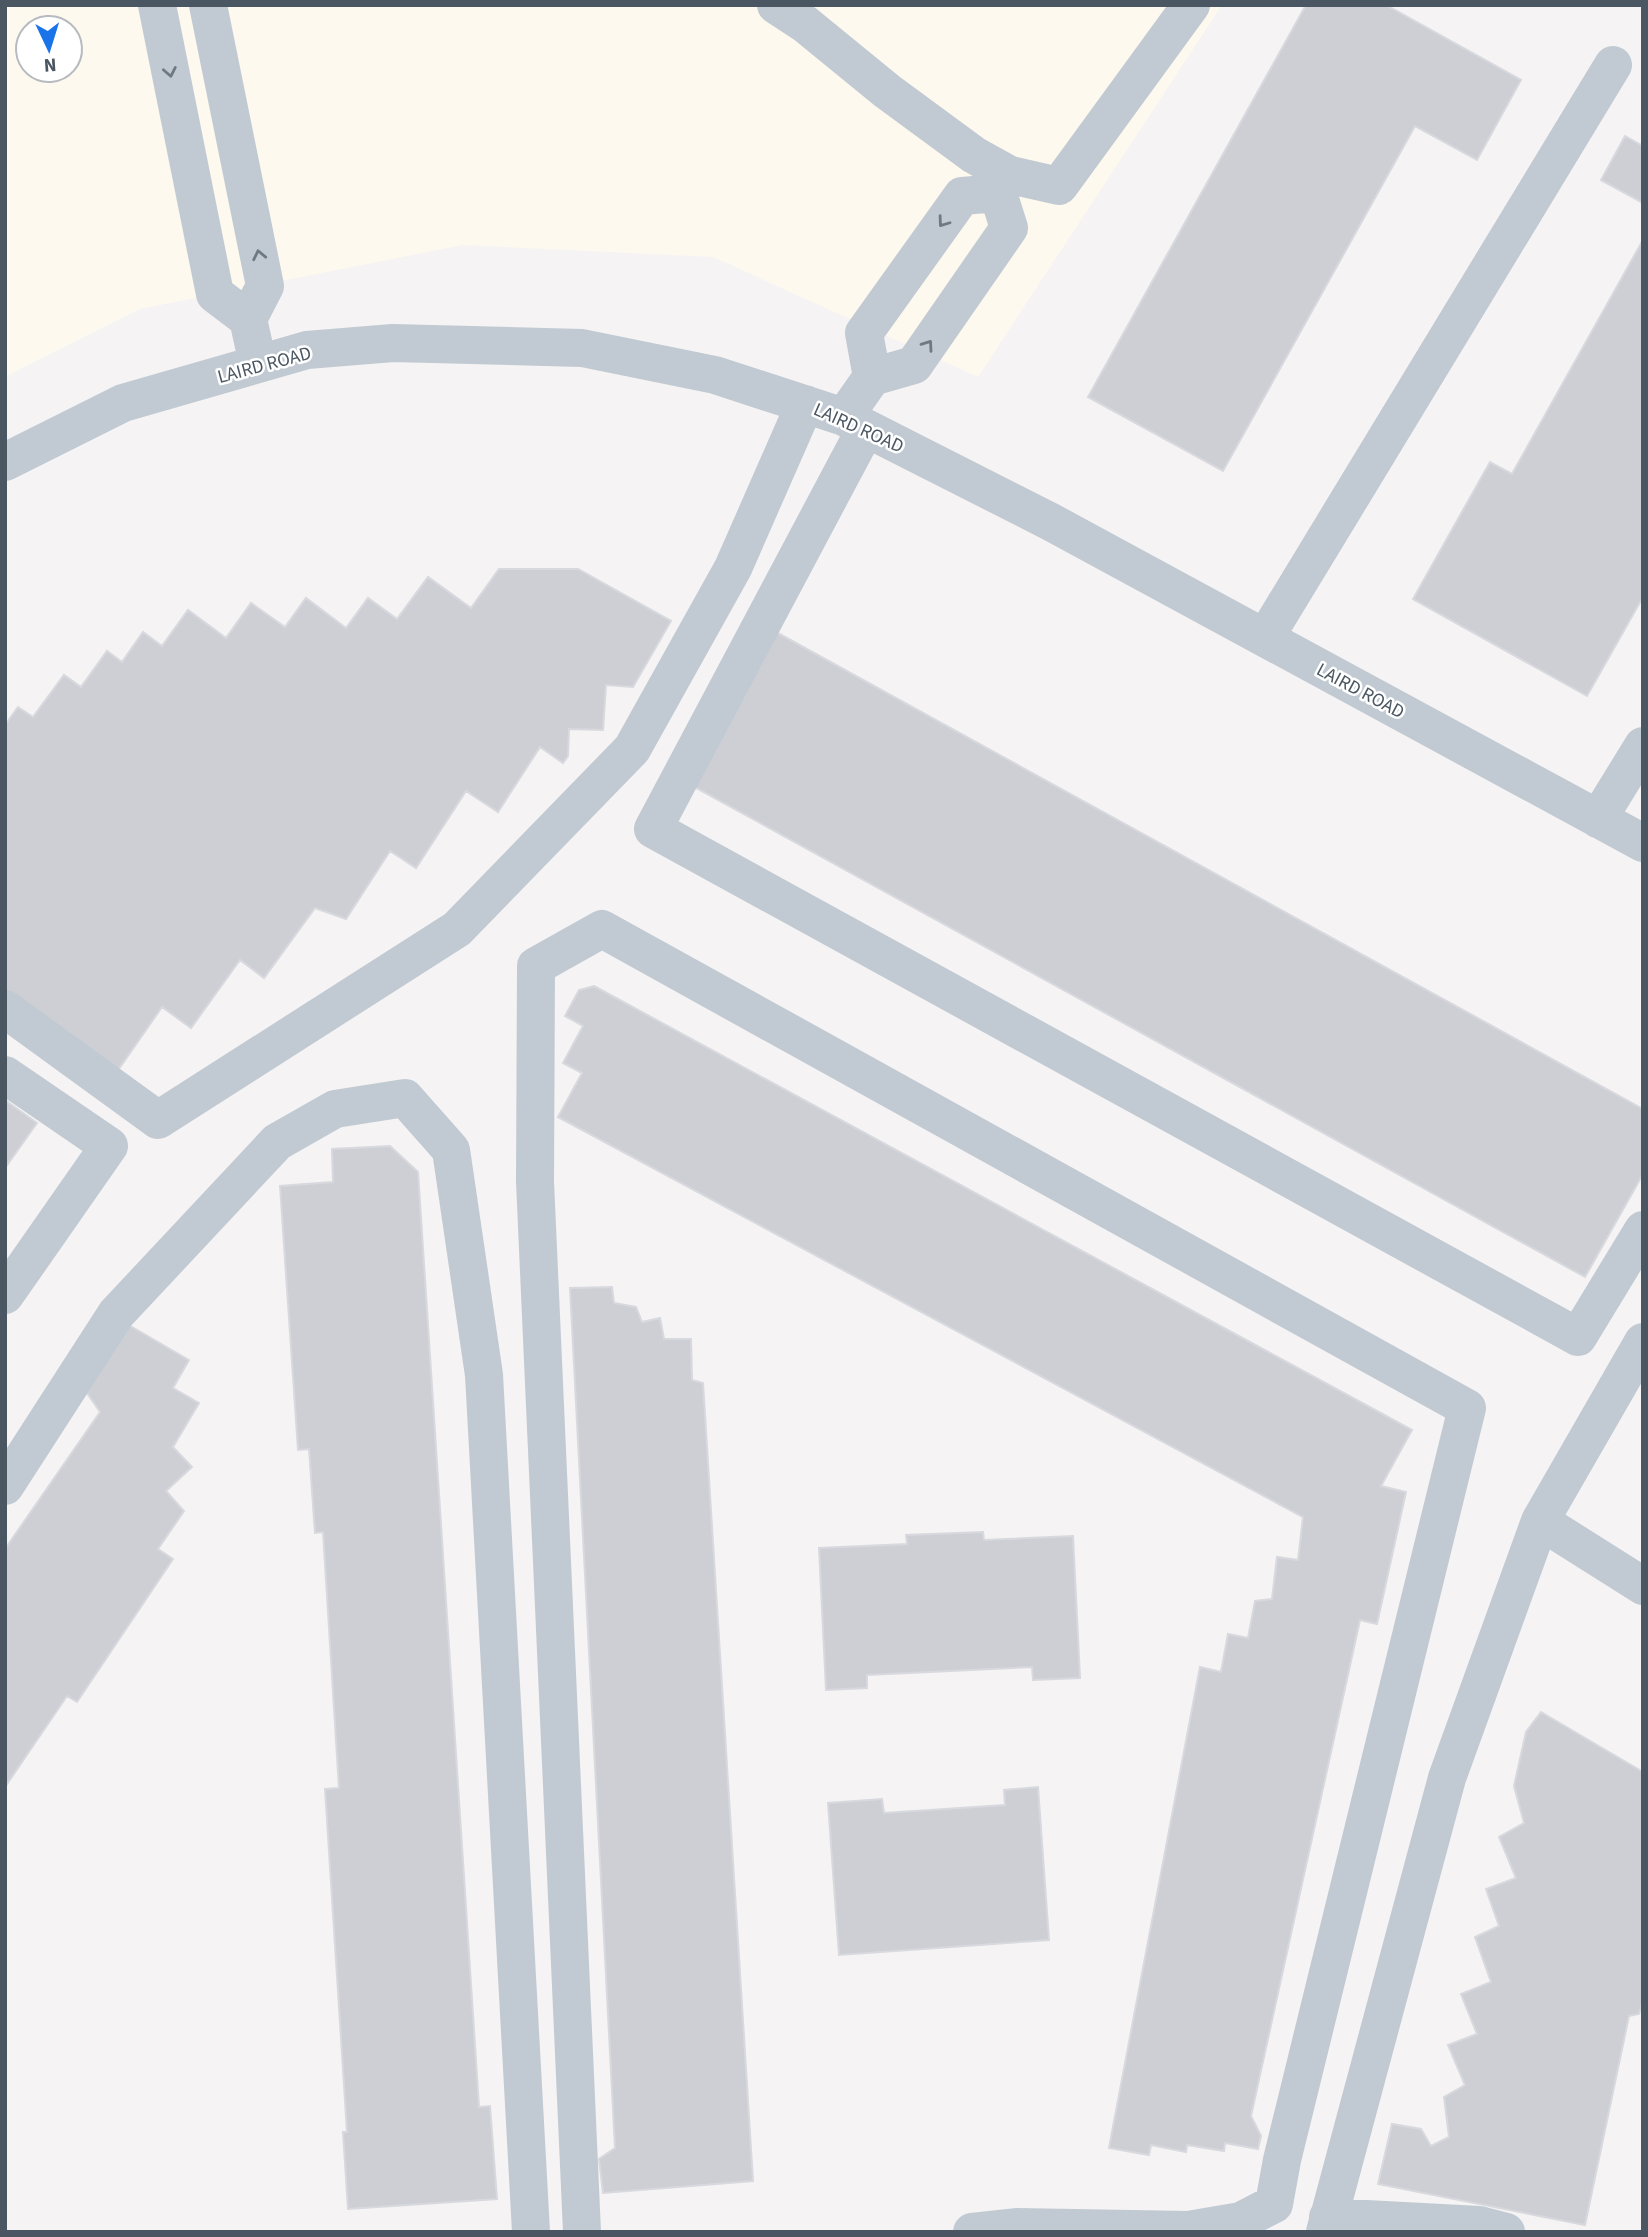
<svg xmlns="http://www.w3.org/2000/svg" width="1648" height="2237" viewBox="0 0 1648 2237" font-family="'Source Sans 3',sans-serif">
<style>
.commercial{fill:#fdf9ef;fill-rule:evenodd}
.building{fill:#cdcfd5;stroke:#d7d9de;stroke-width:2}
.lines{fill:none;stroke-linecap:round;stroke-linejoin:round}
.minor{stroke:#c1cad2;stroke-width:38}
.oneway{stroke:#6e7983}
.labels{text-anchor:middle;stroke-width:5;stroke-linejoin:round;paint-order:stroke}
.street-label{font-size:19px;fill:#4a5661;stroke:#fff}
</style>
<rect width="100%" height="100%" fill="#f5f3f3"/>
<path class="commercial" d="M 5,5 L 1222,5 L 978,377 L 713,257 L 463,245 L 140,309 L 5,377 ZM 28,28 L 70,28 L 70,70 L 28,70 Z"/>
<path class="building" d="M 1306,5 L 1386,5 L 1521,80 L 1477,160 L 1415,126 L 1223,471 L 1088,397 Z
M 1625,136 L 1643,146 L 1643,203 L 1601,180 Z
M 1643,240 L 1643,597 L 1587,696 L 1413,599 L 1490,462 L 1512,474 Z
M 499,569 L 578,569 L 671,621 L 633,687 L 606,685 L 603,730 L 569,729 L 568,756 L 563,763 L 540,747 L 498,812 L 466,791 L 416,868 L 390,851 L 346,919 L 315,908 L 264,978 L 240,960 L 191,1028 L 162,1007 L 116,1073 L 5,994 L 5,725 L 18,707 L 33,717 L 64,675 L 81,687 L 107,651 L 122,662 L 143,632 L 162,646 L 188,610 L 226,638 L 251,603 L 285,627 L 306,598 L 346,628 L 368,598 L 397,619 L 428,577 L 471,608 Z
M 776,632 L 1643,1109 L 1643,1174 L 1585,1277 L 691,785 Z
M 594,986 L 1412,1430 L 1381,1486 L 1406,1492 L 1377,1624 L 1360,1620 L 1251,2116 L 1261,2136 L 1258,2149 L 1225,2143 L 1224,2151 L 1187,2145 L 1186,2152 L 1151,2145 L 1149,2155 L 1109,2148 L 1200,1667 L 1221,1672 L 1228,1634 L 1248,1638 L 1255,1601 L 1272,1599 L 1277,1557 L 1298,1560 L 1303,1517 L 558,1117 L 582,1073 L 563,1063 L 583,1026 L 565,1016 L 579,990 Z
M 5,1100 L 37,1123 L 5,1168 Z
M 390,1146 L 418,1172 L 479,2107 L 490,2106 L 497,2199 L 348,2209 L 343,2132 L 347,2132 L 325,1789 L 339,1788 L 323,1532 L 315,1533 L 309,1449 L 298,1450 L 280,1186 L 333,1182 L 332,1149 Z
M 612,1287 L 614,1303 L 636,1307 L 642,1322 L 660,1318 L 664,1339 L 691,1339 L 692,1380 L 703,1383 L 753,2181 L 603,2193 L 599,2159 L 615,2148 L 570,1288 Z
M 127,1324 L 189,1360 L 173,1388 L 199,1403 L 173,1447 L 192,1467 L 166,1491 L 184,1511 L 158,1549 L 173,1559 L 77,1702 L 67,1696 L 5,1787 L 5,1549 L 100,1412 L 87,1393 Z
M 983,1532 L 984,1540 L 1073,1536 L 1080,1678 L 1033,1680 L 1032,1667 L 867,1675 L 867,1688 L 826,1690 L 819,1548 L 907,1544 L 906,1535 Z
M 1541,1712 L 1643,1772 L 1643,2000 L 1639,2014 L 1629,2016 L 1585,2225 L 1378,2184 L 1392,2124 L 1421,2129 L 1431,2146 L 1449,2137 L 1444,2097 L 1465,2085 L 1448,2045 L 1477,2034 L 1461,1994 L 1491,1982 L 1475,1937 L 1499,1926 L 1486,1889 L 1516,1878 L 1499,1837 L 1524,1823 L 1514,1786 L 1526,1732 Z
M 1038,1787 L 1049,1940 L 839,1955 L 828,1803 L 882,1799 L 884,1813 L 1005,1805 L 1004,1790 Z"/>
<g class="lines">
<path class="minor" d="M 157,5 L 215,294 L 248,319
M 208,5 L 265,286 L 248,319 L 258,364
M 776,5 L 805,24 L 887,91 L 974,155 L 1010,175 L 1059,186 L 1191,5
M 872,377 L 864,333 L 962,196 L 998,193
M 844,417 L 872,377 L 914,365 L 1009,228 L 998,193
M 866,428 L 653,829 L 1578,1337 L 1643,1230
M 5,462 L 123,403 L 307,350 L 393,343 L 582,348 L 715,375 L 844,417 L 1051,522 L 1643,843
M 1265,638 L 1613,65
M 1598,819 L 1643,746
M 5,1009 L 158,1120 L 457,929 L 632,749 L 733,568 L 805,404
M 5,1075 L 109,1146 L 5,1295
M 5,1486 L 116,1314 L 277,1142 L 335,1109 L 405,1098 L 451,1150 L 484,1375 L 531,2232
M 1540,1521 L 1643,1342
M 1328,2217 L 1479,2225 L 1506,2232
M 582,2232 L 535,1182 L 536,966 L 602,929 L 1467,1408 L 1282,2160 L 1274,2204 L 1241,2221 L 1188,2230 L 1018,2227 L 972,2232
M 1325,2232 L 1447,1778 L 1540,1521 L 1643,1586"/>
</g>
<defs><path id="oneway-chevron" d="M-2-3.5L2.5 0L-2 3.5" fill="none" stroke-width="1.6" stroke-linecap="round" stroke-linejoin="round" transform="scale(1.75)"/></defs>
<g class="oneway">
<use href="#oneway-chevron" transform="translate(170 72) rotate(79)"/>
<use href="#oneway-chevron" transform="translate(943 222) rotate(126)"/>
<use href="#oneway-chevron" transform="translate(259 255) rotate(-102)"/>
<use href="#oneway-chevron" transform="translate(928 345) rotate(-55)"/>
</g>
<g class="labels">
<g class="street-label">
<text transform="translate(264 364) rotate(-15)" y="7">LAIRD ROAD</text>
<text transform="translate(859 427) rotate(24)" y="7">LAIRD ROAD</text>
<text transform="translate(1361 690) rotate(28)" y="7">LAIRD ROAD</text>
</g>
</g>
<rect width="1648" height="2237" fill="none" stroke="#4a5661" stroke-width="14"/>
<g transform="translate(49 49) rotate(176)"><circle r="33" fill="#ffffff" stroke="#b7bbc0" stroke-width="2"/>
<path d="M0-5L12 26L0 18L-12 26Z" fill="#1a73e8"/>
<text y="-10" font-size="19" font-weight="bold" text-anchor="middle" fill="#4a5661">N</text>
</g>
</svg>
